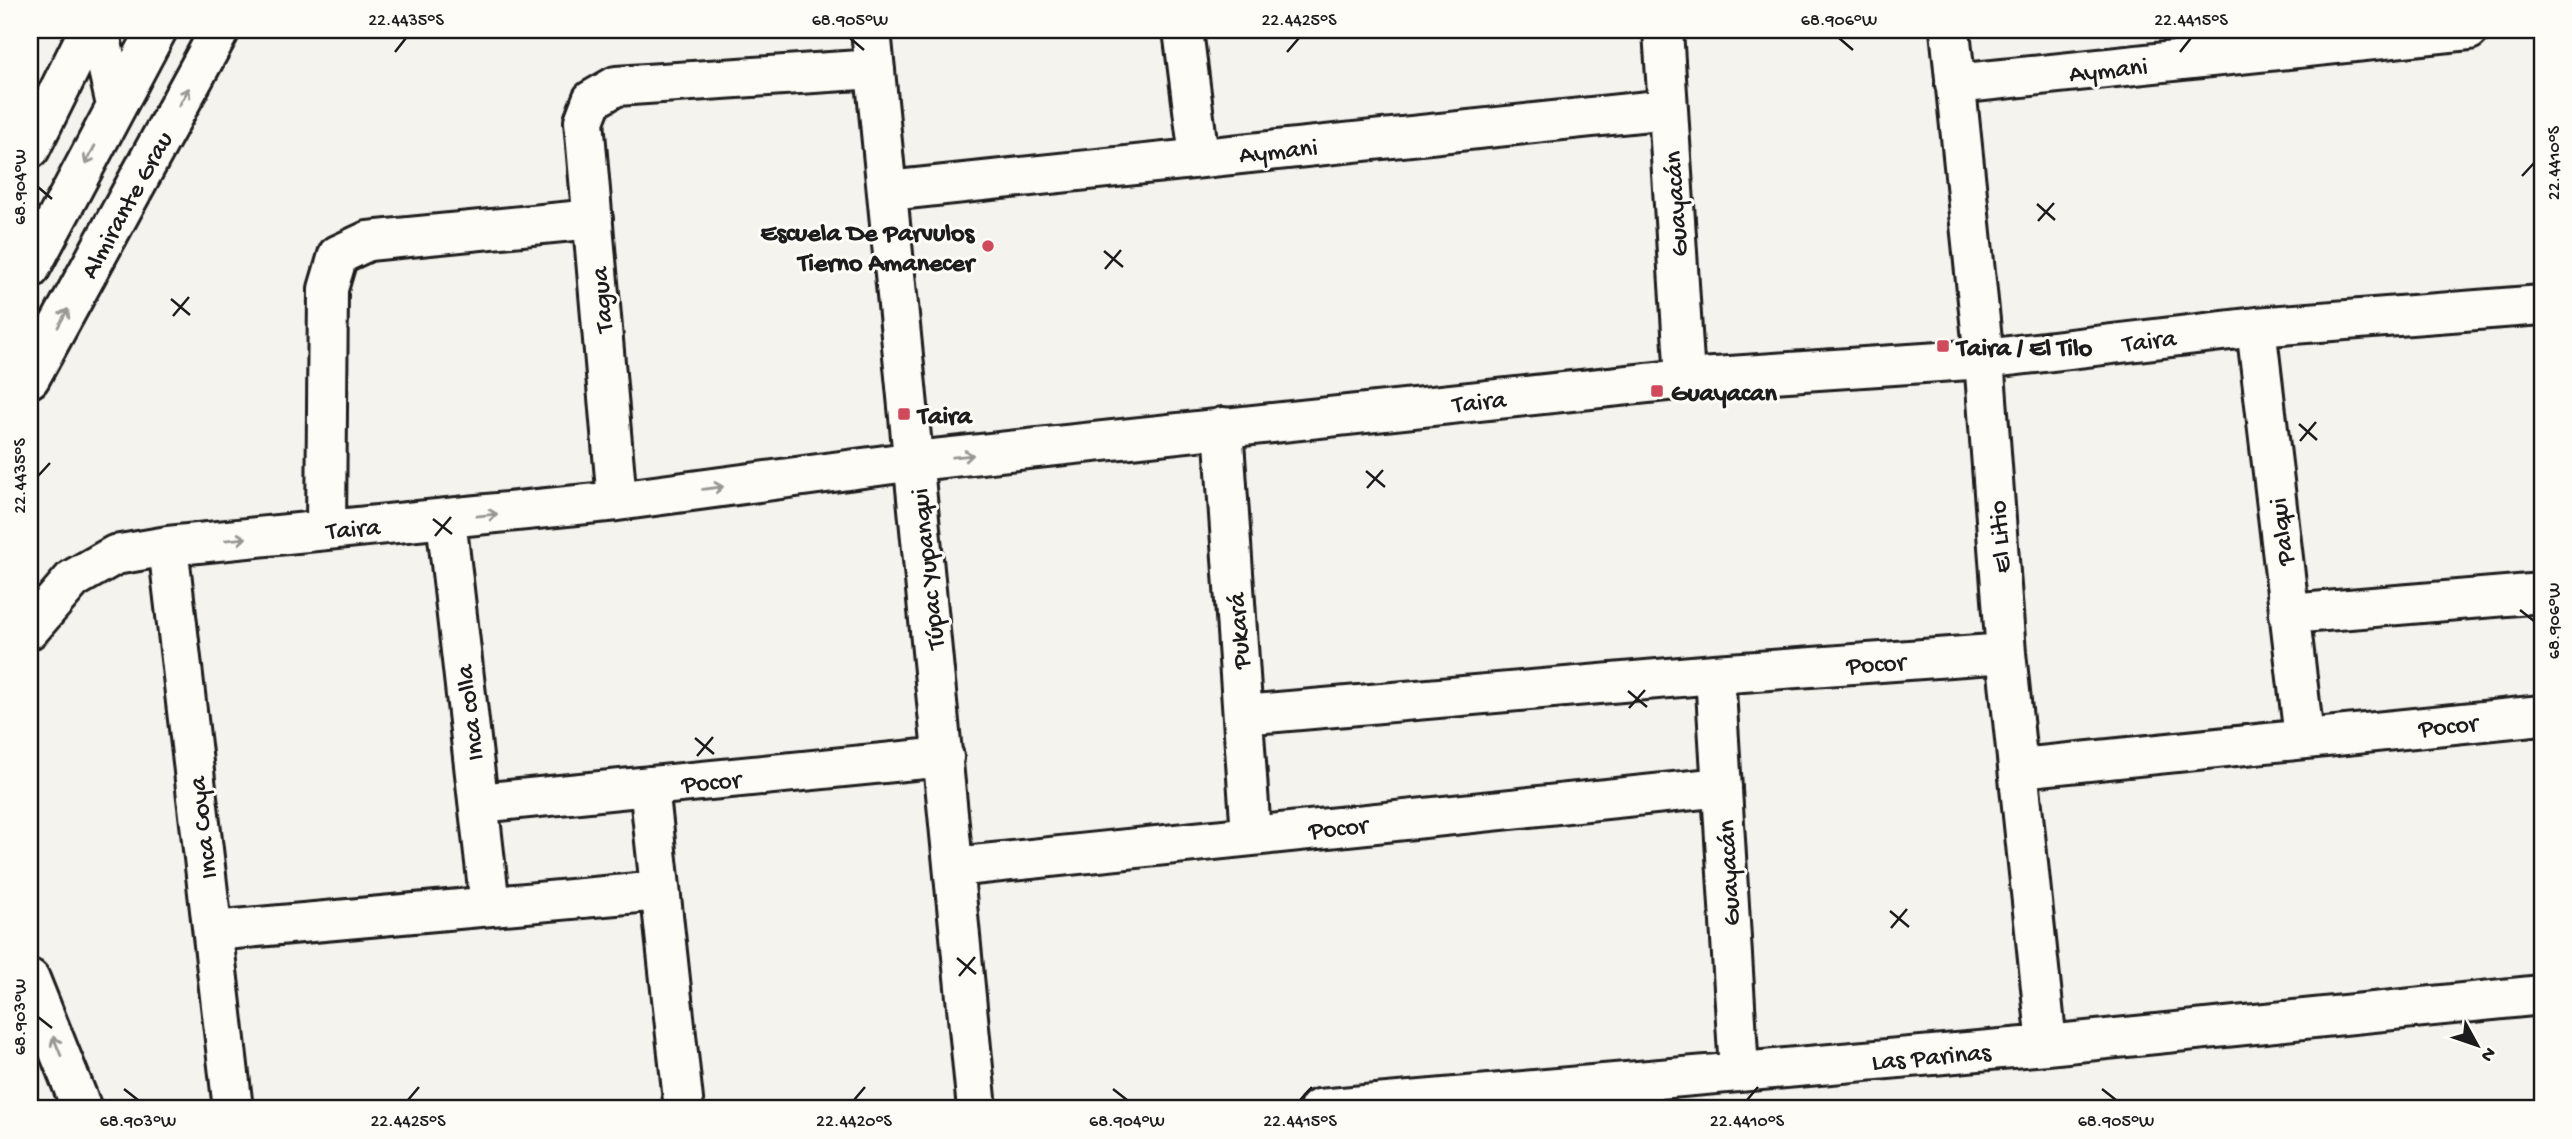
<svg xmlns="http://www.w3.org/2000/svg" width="2572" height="1139" viewBox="0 0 2572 1139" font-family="'Gochi Hand',sans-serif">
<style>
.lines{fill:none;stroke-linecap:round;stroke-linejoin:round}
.minor-casing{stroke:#1c1c1c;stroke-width:44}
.tertiary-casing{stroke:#1c1c1c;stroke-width:44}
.primary-casing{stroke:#1c1c1c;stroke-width:44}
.trunk-casing{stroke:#1c1c1c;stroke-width:44}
.minor{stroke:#fdfcf7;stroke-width:38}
.tertiary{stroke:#fdfcf7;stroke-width:38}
.primary{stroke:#fdfcf7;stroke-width:38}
.trunk{stroke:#fdfcf7;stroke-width:38}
.oneway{stroke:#989794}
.ticks{fill:none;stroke:#1c1c1c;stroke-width:2.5}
.poi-dot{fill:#d1495b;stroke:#fdfcf7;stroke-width:2.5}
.labels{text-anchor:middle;stroke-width:6;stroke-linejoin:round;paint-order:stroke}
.street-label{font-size:26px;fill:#1c1c1c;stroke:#fdfcf7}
.poi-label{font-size:26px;font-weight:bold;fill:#1c1c1c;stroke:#fdfcf7;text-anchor:start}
.neatline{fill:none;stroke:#1c1c1c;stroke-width:2.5}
.ticks-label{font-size:18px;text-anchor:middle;fill:#1c1c1c}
</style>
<rect width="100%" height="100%" fill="#f4f3ee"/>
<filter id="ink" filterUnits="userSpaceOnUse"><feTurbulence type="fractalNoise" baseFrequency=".0143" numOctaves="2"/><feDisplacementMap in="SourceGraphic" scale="14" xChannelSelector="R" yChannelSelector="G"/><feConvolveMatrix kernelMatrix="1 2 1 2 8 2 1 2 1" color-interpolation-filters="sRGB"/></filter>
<g filter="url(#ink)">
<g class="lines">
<defs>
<path id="minor" d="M 871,30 L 977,1109
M 1183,30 L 1199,157
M 1663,30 L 1685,379
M 1950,30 L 1984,359 L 2006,653 L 2047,1045
M 1955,84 L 2469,30
M 888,191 L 1668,109
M 2256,327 L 2304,738
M 1223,427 L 1251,835
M 617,501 L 584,121 L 592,100 L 616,86 L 875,69
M 446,519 L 490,906
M 326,530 L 328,289 L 338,255 L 368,241 L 593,219
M 168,546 L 233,1109
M 2289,614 L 2542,593
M 30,629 L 73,579 L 115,555 L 168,546 L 617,501 L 915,461 L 1685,379 L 1984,359 L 2256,327 L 2542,305
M 1715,674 L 1739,1071
M 1243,715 L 1715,674 L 2006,653
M 2020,768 L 2542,715
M 649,786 L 684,1109
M 479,803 L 944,757
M 954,867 L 1722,787
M 213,931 L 660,891
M 1319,1109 L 2047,1045 L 2542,995"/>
<path id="tertiary" d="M 30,149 L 89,30"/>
<path id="primary" d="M 99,30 L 116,105
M 30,269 L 157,30
M 30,378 L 220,30"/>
<path id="trunk" d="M 30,979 L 82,1109"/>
</defs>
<use href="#minor" class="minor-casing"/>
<use href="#tertiary" class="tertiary-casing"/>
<use href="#primary" class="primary-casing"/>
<use href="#trunk" class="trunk-casing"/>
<use href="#minor" class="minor"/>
<use href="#tertiary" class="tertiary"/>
<use href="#primary" class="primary"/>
<use href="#trunk" class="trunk"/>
</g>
<defs><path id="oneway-shaft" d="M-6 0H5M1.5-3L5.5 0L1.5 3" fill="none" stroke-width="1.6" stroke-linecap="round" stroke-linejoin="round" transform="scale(1.75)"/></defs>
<g class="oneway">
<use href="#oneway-shaft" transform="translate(184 97) rotate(-61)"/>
<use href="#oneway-shaft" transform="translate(90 155) rotate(118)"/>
<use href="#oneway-shaft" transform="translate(63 318) rotate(-61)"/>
<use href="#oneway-shaft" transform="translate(963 456) rotate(-6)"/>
<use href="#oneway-shaft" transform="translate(713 488) rotate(-8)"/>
<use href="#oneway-shaft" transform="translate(487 515) rotate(-6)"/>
<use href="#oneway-shaft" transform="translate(236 539) rotate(-6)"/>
<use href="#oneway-shaft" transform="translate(57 1046) rotate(-112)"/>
</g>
</g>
<path class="ticks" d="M 850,38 L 864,50M 1839,38 L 1853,50M 395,52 L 406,38M 1287,52 L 1299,38M 2180,52 L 2191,38M 2522,176 L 2534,163M 38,187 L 52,199M 2037,204 L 2055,220M 2038,221 L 2054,203M 1104,251 L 1123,267M 1105,269 L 1121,250M 171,299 L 190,315M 173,316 L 189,297M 2299,424 L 2317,440M 2300,441 L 2316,422M 1366,471 L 1385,487M 38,476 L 50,463M 1367,488 L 1383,470M 433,519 L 452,534M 435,536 L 451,517M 2520,610 L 2534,621M 1628,691 L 1647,707M 1629,708 L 1645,690M 695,738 L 714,754M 697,756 L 713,737M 1890,911 L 1909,927M 1891,928 L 1907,909M 957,958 L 976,974M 959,976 L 975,957M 38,1017 L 52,1028M 124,1089 L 138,1100M 1113,1089 L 1127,1100M 2102,1089 L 2116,1100M 408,1100 L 419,1087M 854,1100 L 865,1087M 1300,1100 L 1312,1087M 1747,1100 L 1758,1087"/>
<g class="poi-dot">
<circle cx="988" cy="246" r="7"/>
<rect x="1936" y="339" width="14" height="14" rx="3.5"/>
<rect x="1650" y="384" width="14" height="14" rx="3.5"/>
<rect x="897" y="407" width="14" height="14" rx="3.5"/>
</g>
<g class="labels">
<g class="street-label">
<text transform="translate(2108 68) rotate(-6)" y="9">Aymani</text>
<text transform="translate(1278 149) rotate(-6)" y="9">Aymani</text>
<text transform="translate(125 204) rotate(-61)" y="9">Almirante Grau</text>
<text transform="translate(1674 204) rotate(-94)" y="9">Guayacán</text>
<text transform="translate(600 300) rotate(-95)" y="9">Tagua</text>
<text transform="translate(2149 339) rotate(-7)" y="9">Taira</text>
<text transform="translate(1479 400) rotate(-6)" y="9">Taira</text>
<text transform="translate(353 527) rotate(-5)" y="9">Taira</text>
<text transform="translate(2280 532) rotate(-97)" y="9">Palqui</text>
<text transform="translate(1998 537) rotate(-94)" y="9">El Litio</text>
<text transform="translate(926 569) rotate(-96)" y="9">Túpac Yupanqui</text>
<text transform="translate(1237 631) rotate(-94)" y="9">Pukará</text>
<text transform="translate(1876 662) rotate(-4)" y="9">Pocor</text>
<text transform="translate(468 713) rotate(-97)" y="9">Inca colla</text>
<text transform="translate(2448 724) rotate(-6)" y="9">Pocor</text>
<text transform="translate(711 780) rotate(-5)" y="9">Pocor</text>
<text transform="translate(1338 826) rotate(-6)" y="9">Pocor</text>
<text transform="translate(201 828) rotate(-97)" y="9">Inca Coya</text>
<text transform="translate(1727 873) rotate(-93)" y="9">Guayacán</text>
<text transform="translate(1931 1055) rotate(-5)" y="9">Las Parinas</text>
</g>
<g class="poi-label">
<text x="974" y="240" text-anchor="end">Escuela De Parvulos<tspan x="974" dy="30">Tierno Amanecer</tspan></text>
<text x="1957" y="355">Taira / El Tilo</text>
<text x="1671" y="400">Guayacan</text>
<text x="918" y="423">Taira</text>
</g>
</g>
<rect width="2572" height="1139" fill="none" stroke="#fdfcf7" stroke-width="77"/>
<g transform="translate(2477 1045) rotate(130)" stroke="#fdfcf7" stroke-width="5" paint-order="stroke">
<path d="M0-5L12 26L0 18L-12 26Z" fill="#1c1c1c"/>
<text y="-10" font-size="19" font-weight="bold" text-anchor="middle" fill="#1c1c1c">N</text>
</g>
<rect x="38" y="38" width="2496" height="1062" class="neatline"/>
<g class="ticks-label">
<text x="406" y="25">22.4435°S</text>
<text x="850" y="25">68.905°W</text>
<text x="1299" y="25">22.4425°S</text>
<text x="1839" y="25">68.906°W</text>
<text x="2191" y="25">22.4415°S</text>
<text transform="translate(2553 163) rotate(-90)" y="6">22.4410°S</text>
<text transform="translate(19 187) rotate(-90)" y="6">68.904°W</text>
<text transform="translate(19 476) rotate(-90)" y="6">22.4435°S</text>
<text transform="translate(2553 621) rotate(-90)" y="6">68.906°W</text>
<text transform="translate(19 1017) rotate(-90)" y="6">68.903°W</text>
<text x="138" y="1126">68.903°W</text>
<text x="408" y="1126">22.4425°S</text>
<text x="854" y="1126">22.4420°S</text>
<text x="1127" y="1126">68.904°W</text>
<text x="1300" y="1126">22.4415°S</text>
<text x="1747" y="1126">22.4410°S</text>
<text x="2116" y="1126">68.905°W</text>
</g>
</svg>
